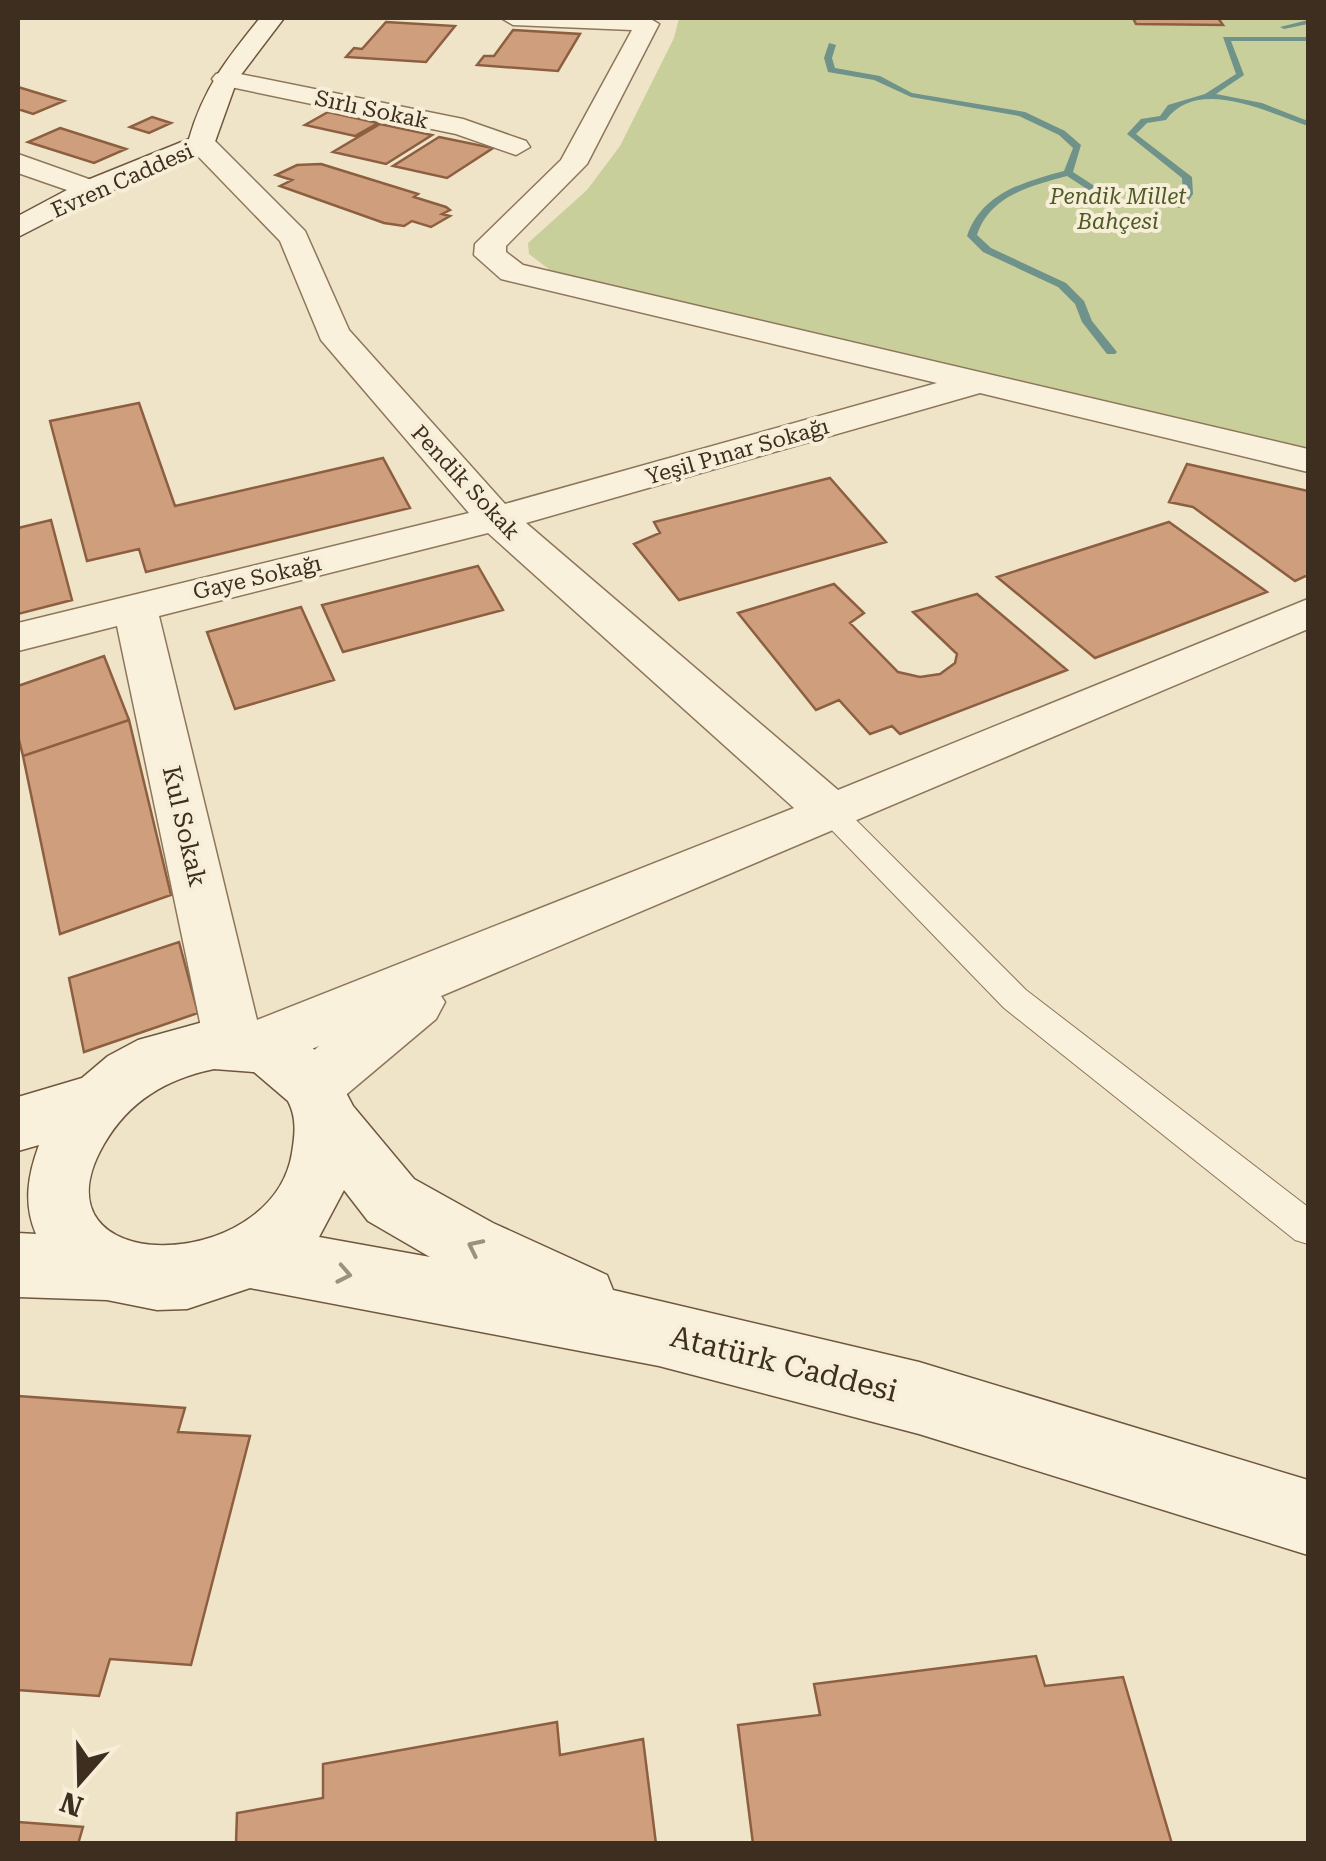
<svg xmlns="http://www.w3.org/2000/svg" width="1326" height="1861" viewBox="0 0 1326 1861" font-family="'Roboto Serif',serif">
<style>
.green{fill:#c9cf9b}
.lines{fill:none;stroke-linecap:round;stroke-linejoin:round}
.stream{fill:#6f938a;fill-rule:evenodd}
.building{fill:#cf9f7d;stroke:#8d5f41;stroke-width:2.5}
.lane-casing{stroke:#8d765c;stroke-width:2}
.street-casing{stroke:#8d765c;stroke-width:3}
.secondary-casing{stroke:#6f573f;stroke-width:3}
.lane{fill:#faf1dc;fill-rule:evenodd}
.street{fill:#faf1dc;fill-rule:evenodd}
.secondary{fill:#faf1dc;fill-rule:evenodd}
.oneway{stroke:#9c907e}
.labels{text-anchor:middle;stroke-width:8;stroke-linejoin:round;paint-order:stroke}
.far-street-label{font-size:22px;fill:#3d2e20;stroke:#f7eed8}
.far-park-label{font-size:22px;font-style:italic;fill:#4d5a26;stroke:#f7eed8}
.street-label{font-size:25px;fill:#3d2e20;stroke:#f7eed8}
.near-street-label{font-size:30px;fill:#3d2e20;stroke:#f7eed8}
</style>
<rect width="100%" height="100%" fill="#f0e4c8"/>
<path class="green" d="M 679,18 L 1308,18 L 1308,452 L 550,270 L 529,254 L 528,243 L 587,190 L 620,146 L 674,38 Z"/>
<g class="lines">
<path class="stream" d="M 1308,20 L 1308,24 L 1284,29 L 1280,27 Z
M 1223,37 L 1308,37 L 1308,41 L 1231,41 L 1244,75 L 1216,94 L 1262,103 L 1308,121 L 1308,126 C 1269,113 1198,76 1166,120 L 1147,123 L 1136,134 L 1192,177 L 1193,194 L 1184,208 L 1178,208 L 1183,194 L 1182,178 L 1127,134 L 1141,119 L 1160,116 L 1168,105 L 1205,94 L 1236,74 Z
M 829,43 L 836,45 L 832,58 L 835,68 L 880,76 L 912,93 L 1025,112 L 1065,131 L 1081,145 L 1073,172 L 1119,202 L 1119,206 L 1113,206 L 1067,176 C 1030,186 990,196 977,235 L 991,248 L 1066,283 L 1084,301 L 1092,321 L 1117,352 L 1115,354 L 1107,354 L 1082,322 L 1075,304 L 1058,287 L 983,252 L 967,236 C 982,193 1023,182 1064,171 L 1073,148 L 1059,135 L 1019,116 L 911,97 L 874,80 L 828,72 L 824,58 Z"/>
</g>
<path class="building" d="M 1133,18 L 1218,18 L 1223,25 L 1136,24 Z
M 386,22 L 455,26 L 426,62 L 346,57 L 354,48 L 362,49 Z
M 513,30 L 580,34 L 558,71 L 477,65 L 484,56 L 494,56 Z
M 18,87 L 64,101 L 33,114 L 18,109 Z
M 328,112 L 378,123 L 355,136 L 305,125 Z
M 152,117 L 171,123 L 149,133 L 130,127 Z
M 380,124 L 432,135 L 386,164 L 333,152 Z
M 60,128 L 126,149 L 94,163 L 28,142 Z
M 439,137 L 493,148 L 447,178 L 393,166 Z
M 321,164 L 418,194 L 414,197 L 446,207 L 450,210 L 442,214 L 450,216 L 431,227 L 412,221 L 404,226 L 384,223 L 280,186 L 292,180 L 276,175 L 297,165 Z
M 139,403 L 175,506 L 383,458 L 410,508 L 146,572 L 139,549 L 87,561 L 50,421 Z
M 1187,464 L 1308,491 L 1308,575 L 1295,581 L 1193,507 L 1169,502 Z
M 830,478 L 886,542 L 679,600 L 634,544 L 660,533 L 654,522 Z
M 51,520 L 72,600 L 18,614 L 18,528 Z
M 1169,522 L 1267,592 L 1095,658 L 997,577 Z
M 478,566 L 503,610 L 343,652 L 322,605 Z
M 834,584 L 864,613 L 850,623 L 898,672 L 920,677 L 940,674 L 955,663 L 957,654 L 913,612 L 977,594 L 1067,670 L 900,734 L 892,726 L 870,734 L 839,700 L 816,710 L 738,613 Z
M 301,607 L 334,680 L 235,709 L 207,632 Z
M 104,656 L 129,720 L 23,756 L 18,736 L 18,686 Z
M 129,720 L 171,895 L 60,934 L 23,756 Z
M 179,942 L 198,1013 L 84,1052 L 69,978 Z
M 18,1396 L 185,1408 L 178,1432 L 250,1436 L 191,1665 L 110,1659 L 99,1696 L 18,1690 Z
M 1036,1656 L 1045,1686 L 1123,1677 L 1172,1844 L 753,1844 L 738,1725 L 820,1715 L 814,1684 Z
M 557,1722 L 560,1755 L 643,1739 L 656,1844 L 236,1844 L 237,1813 L 323,1798 L 323,1764 Z
M 18,1822 L 83,1827 L 78,1844 L 18,1844 Z"/>
<g class="lines">
<defs>
<path id="lane" d="M 832,803 L 842,806 L 1026,990 L 1308,1207 L 1308,1244 L 1295,1240 L 1004,1008 L 822,820 L 818,813 L 822,806 Z"/>
<path id="street" d="M 501,18 L 649,18 L 659,24 L 587,164 L 506,246 L 506,252 L 523,265 L 1308,449 L 1308,472 L 980,393 L 526,523 L 838,790 L 1308,599 L 1308,629 L 441,996 L 445,1002 L 436,1019 L 335,1104 L 314,1112 L 293,1104 L 284,1086 L 293,1068 L 319,1046 L 254,1072 L 213,1064 L 205,1046 L 117,626 L 18,651 L 18,623 L 469,513 L 321,340 L 280,241 L 192,150 L 188,144 L 192,138 L 212,138 L 305,231 L 349,330 L 505,504 L 937,383 L 501,279 L 474,255 L 475,244 L 561,160 L 632,30 L 513,25 ZM 488,533 L 794,808 L 257,1020 L 159,616 Z
M 225,71 L 463,119 L 526,141 L 530,147 L 516,155 L 456,134 L 216,84 L 212,79 L 216,74 Z
M 18,154 L 100,183 L 105,189 L 100,195 L 90,198 L 18,173 Z"/>
<path id="secondary" d="M 260,18 L 284,18 L 237,80 L 212,150 L 100,195 L 18,237 L 18,216 L 80,183 L 189,139 C 204,87 227,59 260,18 Z
M 214,1019 L 259,1024 L 308,1044 L 331,1064 L 353,1106 L 414,1179 L 493,1223 L 607,1275 L 613,1290 L 919,1362 L 1308,1480 L 1308,1555 L 919,1434 L 659,1366 L 250,1288 L 187,1309 L 157,1310 L 107,1300 L 18,1297 L 18,1233 L 36,1234 C 23,1203 28,1175 39,1145 L 18,1151 L 18,1097 L 82,1078 L 108,1056 L 138,1040 ZM 214,1069 L 254,1072 L 288,1101 C 297,1118 295,1135 292,1153 C 272,1276 26,1279 104,1144 C 129,1101 166,1079 214,1069 ZM 344,1190 L 368,1221 L 430,1257 L 319,1237 Z"/>
</defs>
<use href="#lane" class="lane-casing"/>
<use href="#street" class="street-casing"/>
<use href="#secondary" class="secondary-casing"/>
<use href="#lane" class="lane"/>
<use href="#street" class="street"/>
<use href="#secondary" class="secondary"/>
</g>
<defs><path id="oneway-chevron" d="M-2-3.5L2.5 0L-2 3.5" fill="none" stroke-width="1.6" stroke-linecap="round" stroke-linejoin="round" transform="scale(2.5)"/></defs>
<g class="oneway">
<use href="#oneway-chevron" transform="translate(475 1247) rotate(-154)"/>
<use href="#oneway-chevron" transform="translate(344 1274) rotate(11)"/>
</g>
<g class="labels">
<g class="far-street-label">
<text transform="translate(372 109) rotate(12)" y="8">Sırlı Sokak</text>
<text transform="translate(122 180) rotate(-24)" y="8">Evren Caddesi</text>
<text transform="translate(737 451) rotate(-16)" y="8">Yeşil Pınar Sokağı</text>
<text transform="translate(466 482) rotate(47)" y="8">Pendik Sokak</text>
<text transform="translate(257 577) rotate(-13)" y="8">Gaye Sokağı</text>
</g>
<g class="far-park-label">
<text x="1118" y="204">Pendik Millet<tspan x="1118" dy="25">Bahçesi</tspan></text>
</g>
<g class="street-label">
<text transform="translate(185 826) rotate(77)" y="9">Kul Sokak</text>
</g>
<g class="near-street-label">
<text transform="translate(784 1364) rotate(14)" y="10">Atatürk Caddesi</text>
</g>
</g>
<rect width="1326" height="1861" fill="none" stroke="#3d2e20" stroke-width="40"/>
<g transform="translate(80 1781) rotate(200)" stroke="#f7eed8" stroke-width="8" paint-order="stroke">
<path d="M0-8L18 38L0 25L-18 38Z" fill="#3d2e20"/>
<text y="-15" font-size="28" font-weight="bold" text-anchor="middle" fill="#3d2e20">N</text>
</g>
</svg>
